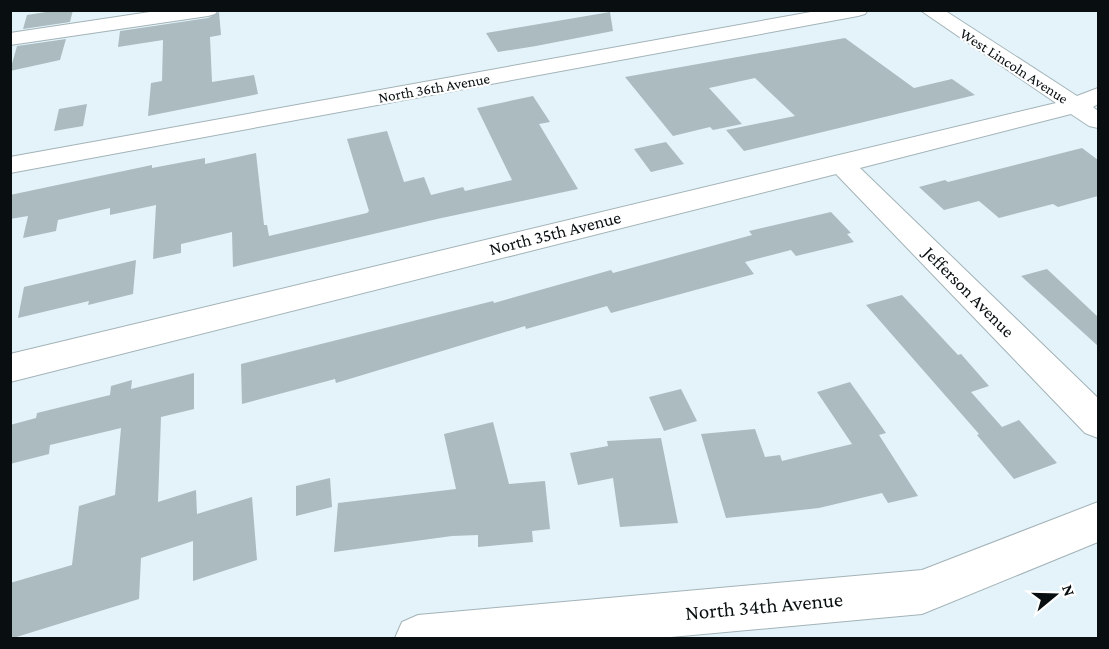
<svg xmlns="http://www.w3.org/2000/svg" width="1109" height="649" viewBox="0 0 1109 649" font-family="'Crimson Pro',serif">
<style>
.building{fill:#abbbc0}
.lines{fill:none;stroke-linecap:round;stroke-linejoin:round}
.minor-casing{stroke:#a3b3b8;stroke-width:2}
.minor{fill:#fff;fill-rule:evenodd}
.labels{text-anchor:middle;stroke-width:4.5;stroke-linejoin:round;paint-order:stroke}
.far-street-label{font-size:15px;fill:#090f10;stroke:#fff}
.street-label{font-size:18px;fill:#090f10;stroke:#fff}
.near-street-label{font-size:21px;fill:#090f10;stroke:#fff}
</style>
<rect width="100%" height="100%" fill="#e3f3f9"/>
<path class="building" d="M 59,10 L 73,10 L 70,22 L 23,29 L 27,15 Z
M 219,12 L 221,35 L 210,37 L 212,82 L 254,75 L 258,94 L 148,116 L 151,83 L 162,81 L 163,40 L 118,47 L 120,31 L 208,18 Z
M 610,12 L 613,31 L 536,46 L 498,52 L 486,33 Z
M 845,38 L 914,88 L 952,79 L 975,95 L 744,151 L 726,130 L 795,116 L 755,78 L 709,88 L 742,124 L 713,130 L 710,127 L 673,136 L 625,77 Z
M 66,39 L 60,60 L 10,71 L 17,46 Z
M 533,96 L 550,122 L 539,124 L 578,189 L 437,219 L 233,267 L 232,232 L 181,244 L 181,253 L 153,259 L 156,205 L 110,215 L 110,208 L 58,220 L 56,231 L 23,238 L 28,216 L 10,219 L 10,195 L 152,165 L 152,168 L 205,158 L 205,164 L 256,153 L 264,225 L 267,225 L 269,236 L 367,213 L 369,211 L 347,139 L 387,131 L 404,182 L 424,177 L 431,195 L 463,187 L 465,191 L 512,180 L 477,108 Z
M 87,104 L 83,126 L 54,131 L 59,109 Z
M 666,142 L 684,164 L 651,172 L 634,149 Z
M 1082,148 L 1098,160 L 1098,196 L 1058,207 L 1053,204 L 999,218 L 979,201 L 944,210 L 919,187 L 945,180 L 948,182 Z
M 831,212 L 851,233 L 847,234 L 854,242 L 796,256 L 791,250 L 745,262 L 754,274 L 611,313 L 607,306 L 526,329 L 525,326 L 336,383 L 335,379 L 242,404 L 241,364 L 493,301 L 494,303 L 611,270 L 613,273 L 752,235 L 749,231 Z
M 136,260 L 133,294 L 88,305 L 89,301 L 18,318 L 24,287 Z
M 1047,269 L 1098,317 L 1098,346 L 1021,276 Z
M 902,295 L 958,355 L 961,354 L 989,386 L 971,392 L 1002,427 L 1019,420 L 1057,463 L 1014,479 L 977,435 L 979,434 L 866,305 Z
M 194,373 L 194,409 L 161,417 L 158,502 L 196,490 L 197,514 L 252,497 L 257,560 L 193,581 L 193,541 L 141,558 L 139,599 L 10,639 L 10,583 L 72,565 L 79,506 L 115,495 L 121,428 L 50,445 L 49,454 L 10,464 L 10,425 L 36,418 L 37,413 L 110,395 L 111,386 L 132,380 L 131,389 Z
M 850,382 L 886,433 L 879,435 L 918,496 L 888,503 L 882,493 L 819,508 L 726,518 L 701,434 L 755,429 L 765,457 L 780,455 L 782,461 L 852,444 L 817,392 Z
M 681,389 L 697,421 L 664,431 L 649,397 Z
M 493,422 L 509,484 L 545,481 L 550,529 L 532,531 L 533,542 L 478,547 L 478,535 L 452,536 L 334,552 L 338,503 L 456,489 L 444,434 Z
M 661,438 L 678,523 L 620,527 L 613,478 L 578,485 L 570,453 L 608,446 L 607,441 Z
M 330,478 L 332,507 L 296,516 L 296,486 Z"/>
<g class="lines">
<defs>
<path id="minor" d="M 163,10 L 218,10 L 215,14 L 208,16 L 10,45 L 10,33 Z
M 822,10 L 868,10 L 865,14 L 858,16 L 10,173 L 10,157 Z
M 920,10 L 944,10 L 1077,96 L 1098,88 L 1098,104 L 1093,107 L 1098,111 L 1098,128 L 1089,126 L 1071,114 L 860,168 L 1098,398 L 1098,438 L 1085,433 L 836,174 L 10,382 L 10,354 L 1056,103 Z
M 1098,502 L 1098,542 L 922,614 L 660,638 L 395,638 L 402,622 L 418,615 L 922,570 Z"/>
</defs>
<use href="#minor" class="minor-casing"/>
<use href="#minor" class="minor"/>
</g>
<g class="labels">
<g class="far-street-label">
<text transform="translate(1014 66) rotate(33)" y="5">West Lincoln Avenue</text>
<text transform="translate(434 88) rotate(-10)" y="5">North 36th Avenue</text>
</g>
<g class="street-label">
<text transform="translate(555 233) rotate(-14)" y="6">North 35th Avenue</text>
<text transform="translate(969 292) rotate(45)" y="6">Jefferson Avenue</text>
</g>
<g class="near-street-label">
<text transform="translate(764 606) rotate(-5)" y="7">North 34th Avenue</text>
</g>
</g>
<rect width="1109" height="649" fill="none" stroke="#090f10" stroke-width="24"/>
<g transform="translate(1055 595) rotate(71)" stroke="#ffffff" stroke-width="4.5" paint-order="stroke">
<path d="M0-4.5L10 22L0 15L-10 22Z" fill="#090f10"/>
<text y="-9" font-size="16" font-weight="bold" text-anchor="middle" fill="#090f10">N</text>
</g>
</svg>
